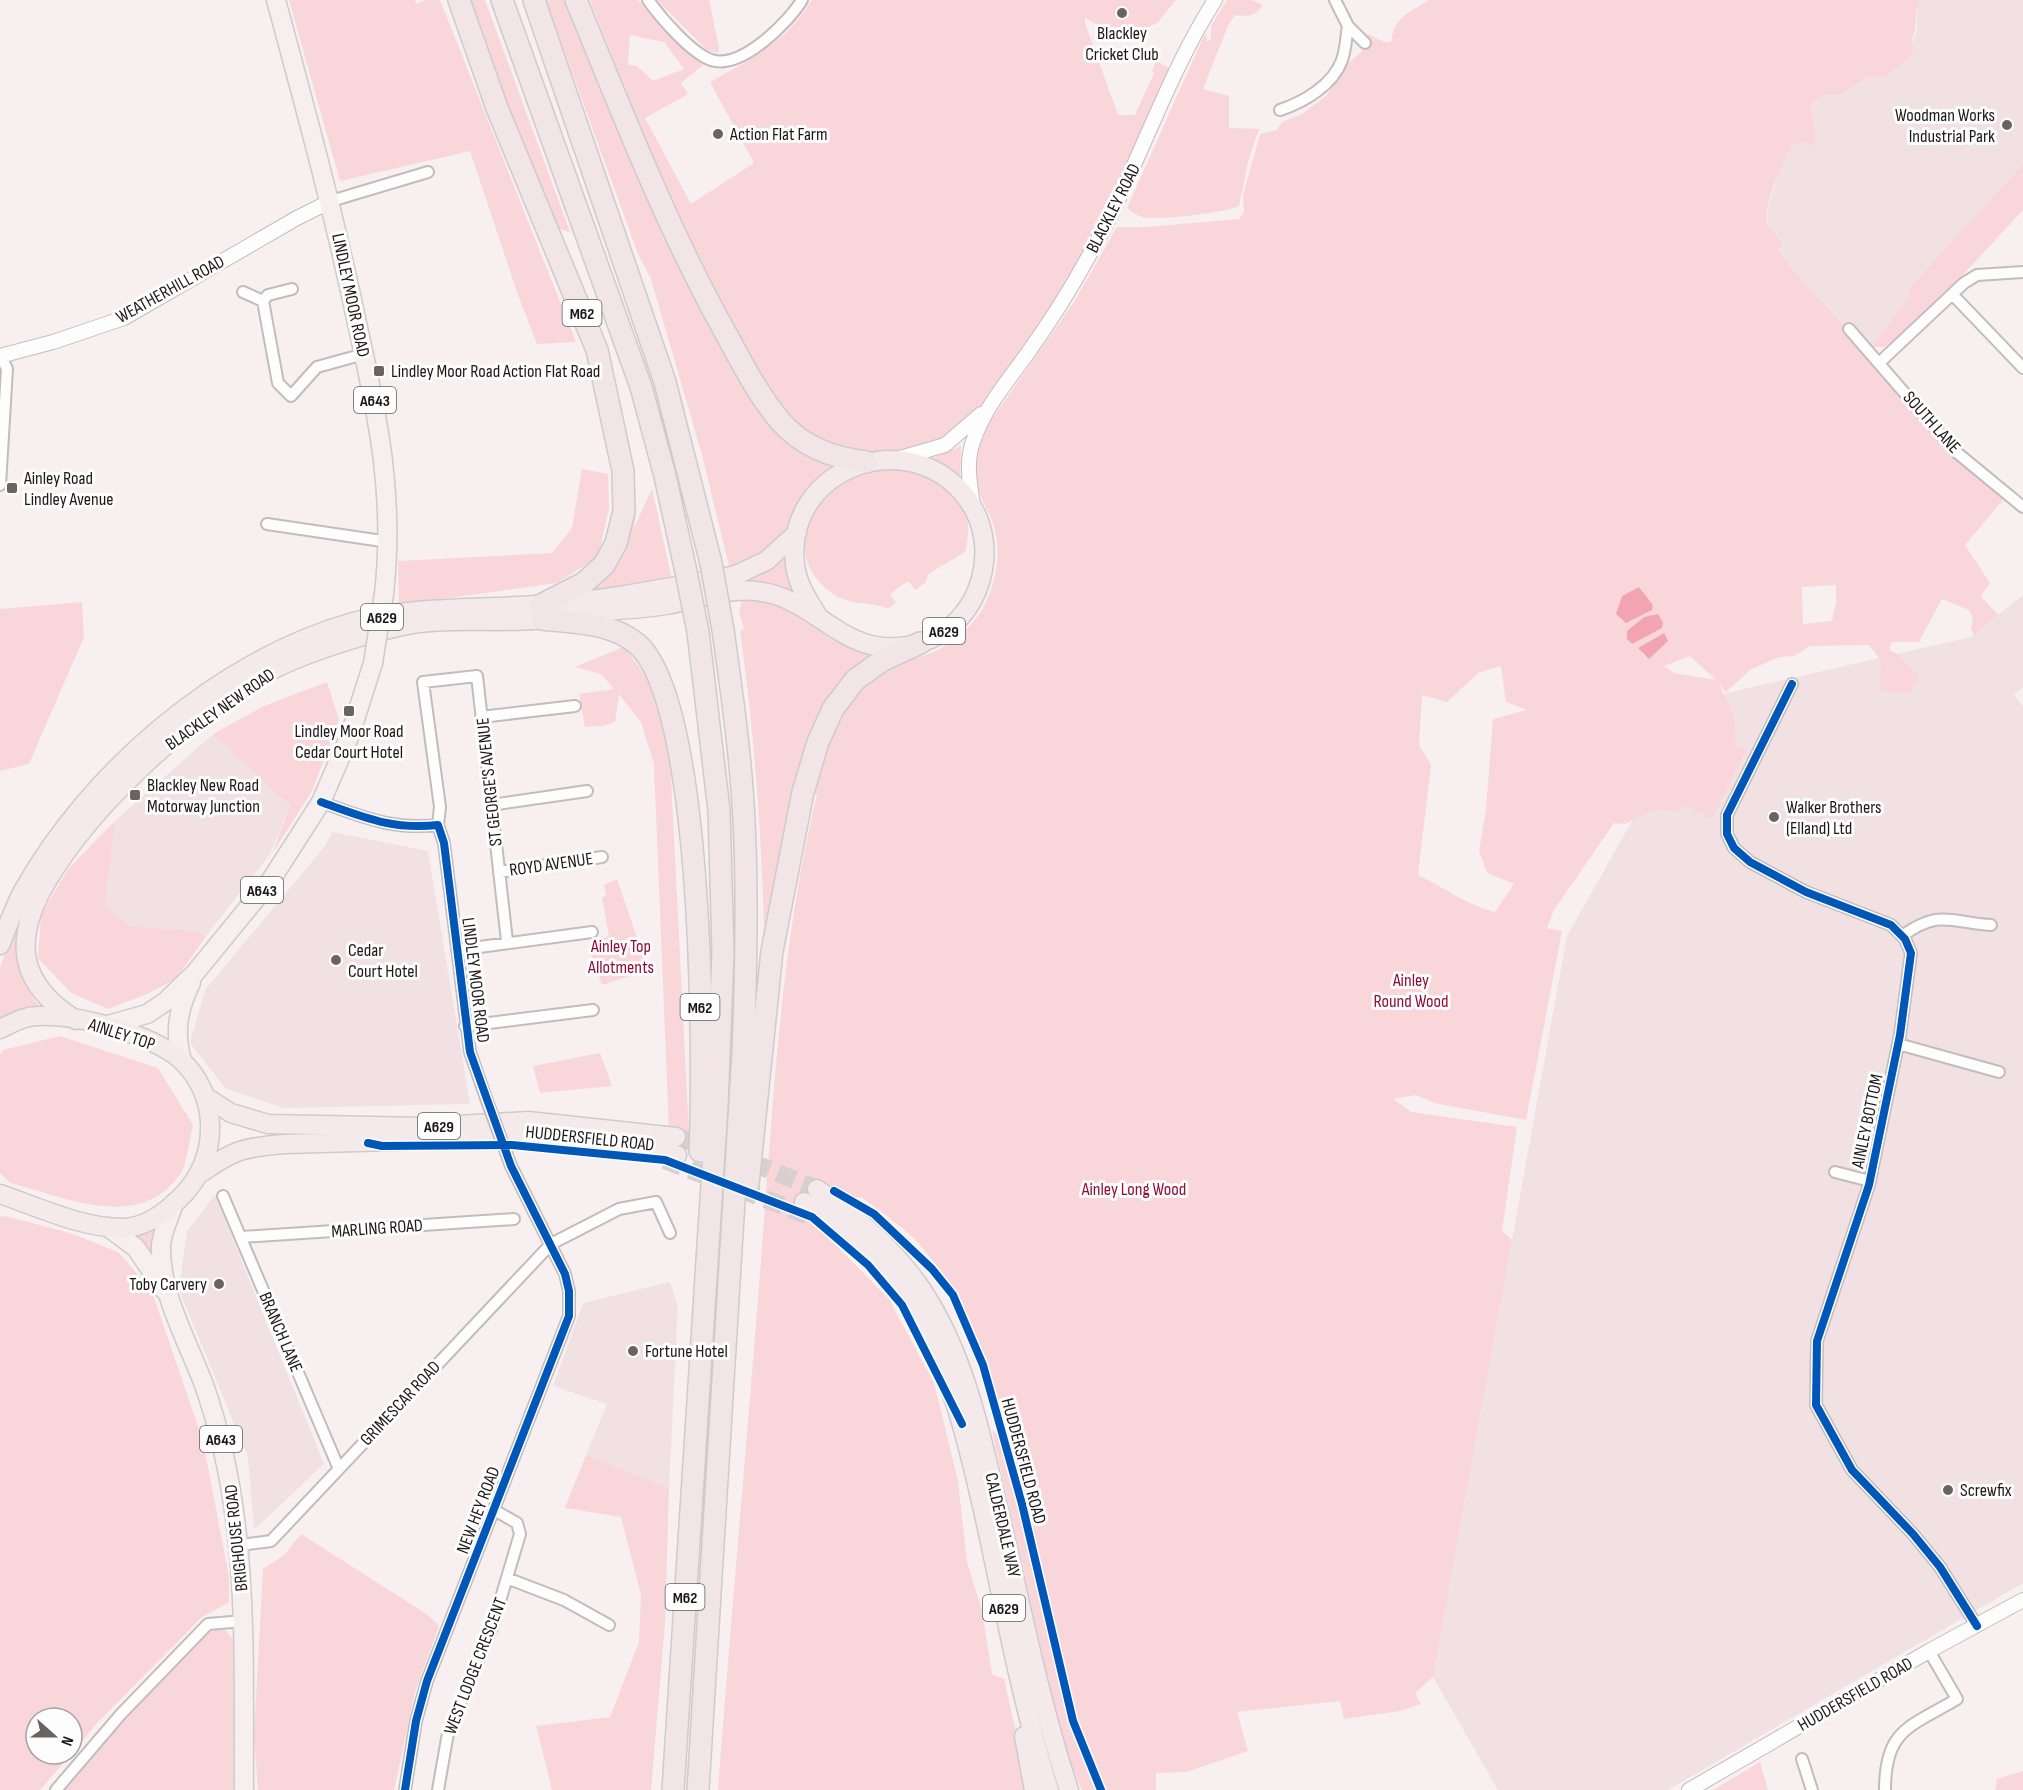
<svg xmlns="http://www.w3.org/2000/svg" width="2023" height="1790" viewBox="0 0 2023 1790" font-family="'Sofia Sans Condensed',sans-serif">
<style>
.built{fill:#f2e1e3}
.green{fill:#f9d6da;fill-rule:evenodd}
.water{fill:#f2a5b1}
.lines{fill:none;stroke-linecap:round;stroke-linejoin:round}
.trunk-tunnel{stroke:#d7cfd0;stroke-width:18;stroke-dasharray:18 9;stroke-linecap:butt}
.minor-casing{stroke:#c3bcbd;stroke-width:14}
.tertiary-casing{stroke:#c3bcbd;stroke-width:16}
.primary-casing{stroke:#cfcbcb;stroke-width:21}
.trunk-casing{stroke:#cfcbcb;stroke-width:21}
.motorway-casing{stroke:#cfcbcb;stroke-width:24}
.minor{stroke:#fefdfd;stroke-width:10}
.tertiary{stroke:#fefdfd;stroke-width:14}
.primary{stroke:#f6eeef;stroke-width:18}
.trunk{stroke:#f4eaeb;stroke-width:18}
.motorway{stroke:#f1e5e7;stroke-width:21}
.minor-bridge-casing{stroke:#c3bcbd;stroke-width:14;stroke-linecap:butt}
.primary-bridge-casing{stroke:#cfcbcb;stroke-width:21;stroke-linecap:butt}
.motorway-bridge-casing{stroke:#cfcbcb;stroke-width:24;stroke-linecap:butt}
.minor-bridge{stroke:#fefdfd;stroke-width:10}
.primary-bridge{stroke:#f6eeef;stroke-width:18}
.motorway-bridge{stroke:#f1e5e7;stroke-width:21}
.cycleway-casing{stroke:#fdfdfd;stroke-width:11}
.cycleway{stroke:#0057b8;stroke-width:8}
.poi-dot{fill:#6a6364;stroke:#fdfdfd;stroke-width:2}
.labels{text-anchor:middle;stroke-width:6;stroke-linejoin:round;paint-order:stroke}
.shield{fill:#fdfdfd;stroke:#605c5d;stroke-width:1.5}
.shield-label{font-size:16px;font-weight:bold;fill:#1d1718}
.poi-label{font-size:18px;fill:#1d1718;stroke:#fdfdfd;text-anchor:start}
.street-label{font-size:18px;fill:#1d1718;stroke:#fdfdfd}
.park-label{font-size:18px;fill:#8f0e38;stroke:#fdfdfd}
</style>
<rect width="100%" height="100%" fill="#f8eff0"/>
<path class="built" d="M 1920,0 L 2023,0 L 2023,164 L 1909,288 L 1910,295 L 1871,347 L 1849,329 L 1789,266 L 1767,225 L 1768,208 L 1781,165 L 1792,145 L 1805,142 L 1811,146 L 1816,135 L 1811,108 L 1814,101 L 1824,95 L 1842,94 L 1868,77 L 1880,78 L 1907,60 L 1917,29 L 1917,5 Z
M 2023,595 L 2023,687 L 2014,695 L 2023,706 L 2023,1583 L 1668,1790 L 1498,1790 L 1433,1677 L 1567,936 L 1701,699 L 1971,637 Z
M 213,734 L 290,806 L 270,854 L 206,936 L 194,931 L 130,926 L 105,905 L 115,821 Z
M 332,832 L 428,851 L 470,1104 L 283,1108 L 225,1088 L 190,1043 L 205,990 L 325,846 Z
M 215,1195 L 324,1464 L 254,1530 L 248,1457 L 179,1290 L 187,1231 Z
M 670,1282 L 678,1306 L 669,1488 L 586,1455 L 607,1404 L 553,1386 L 583,1303 Z"/>
<path class="green" d="M 289,0 L 415,0 L 416,4 L 426,0 L 440,0 L 576,342 L 537,344 L 518,295 L 470,151 L 340,181 Z
M 466,0 L 485,0 L 570,232 L 556,228 L 560,253 Z
M 546,0 L 567,0 L 645,195 L 729,359 L 840,464 C 812,482 803,514 781,537 C 767,553 749,561 730,570 L 702,455 L 651,279 L 638,254 Z
M 590,0 L 638,0 L 673,39 L 704,64 L 681,83 L 688,94 L 645,118 L 691,204 L 754,163 L 710,82 C 754,57 784,44 812,0 L 1176,0 L 1157,23 L 1140,31 L 1108,30 L 1085,18 L 1085,23 L 1118,115 L 1135,115 L 1154,73 L 1152,71 L 1156,61 L 1169,68 L 1099,225 L 1068,281 L 1004,376 L 968,422 L 942,442 L 900,451 L 855,453 L 812,439 L 766,391 L 762,375 C 691,256 641,128 590,0 ZM 630,35 L 664,42 L 684,69 L 653,81 L 637,66 L 628,65 Z
M 657,0 L 709,0 L 719,48 L 718,53 L 707,50 Z
M 1227,0 L 1252,0 L 1263,5 C 1255,16 1249,17 1235,15 L 1228,26 L 1203,89 L 1229,96 L 1229,128 L 1259,129 L 1248,162 L 1239,206 C 1222,213 1168,219 1149,218 C 1140,218 1134,213 1127,208 L 1132,197 L 1203,38 L 1207,34 L 1207,42 L 1211,38 L 1211,26 Z
M 1429,0 L 1920,0 C 1913,12 1919,26 1912,39 L 1914,50 L 1907,60 L 1888,74 L 1880,78 L 1868,77 L 1842,94 L 1824,95 L 1814,101 L 1811,108 L 1816,135 L 1812,147 L 1805,142 L 1792,145 C 1783,162 1763,205 1767,223 C 1769,230 1778,237 1782,243 L 1779,249 L 1789,266 L 1868,350 L 1893,389 L 1943,444 L 1992,485 L 2003,500 L 1965,545 L 1990,583 L 1981,596 L 1998,615 L 1974,635 L 1971,629 L 1973,618 L 1969,610 L 1942,599 L 1919,642 L 1892,642 L 1889,650 L 1898,654 L 1919,677 L 1909,693 L 1882,692 L 1879,677 L 1882,662 L 1869,645 L 1810,646 L 1794,656 L 1779,657 L 1750,670 L 1726,692 L 1719,684 L 1734,716 L 1736,746 L 1746,749 L 1712,819 L 1685,805 L 1678,811 L 1653,810 L 1625,824 L 1614,823 L 1554,910 L 1547,928 L 1562,931 L 1526,1120 L 1434,1103 L 1416,1095 L 1393,1099 L 1411,1112 L 1517,1127 L 1502,1231 L 1512,1240 L 1433,1677 L 1415,1693 L 1421,1704 L 1400,1711 L 1344,1719 L 1340,1701 L 1237,1712 L 1248,1751 L 1186,1772 L 1156,1773 L 1156,1790 L 1082,1790 L 1063,1745 L 992,1431 L 1004,1436 C 987,1372 969,1304 926,1252 C 909,1230 885,1215 863,1198 C 845,1198 826,1182 806,1191 C 798,1201 805,1209 810,1219 L 889,1299 L 934,1383 L 958,1481 L 967,1562 L 982,1611 L 992,1674 L 1004,1679 L 1029,1790 L 718,1790 C 732,1604 749,1419 763,1234 C 774,1087 782,939 817,795 L 813,792 C 820,759 831,723 850,694 C 855,686 890,665 900,662 C 908,658 918,658 926,655 C 948,647 970,629 982,610 C 996,586 1002,552 994,526 C 990,513 981,501 978,488 C 973,466 979,446 987,426 L 1074,302 L 1117,227 L 1147,227 L 1239,219 L 1244,212 L 1243,195 L 1260,134 L 1277,130 L 1282,122 L 1302,114 L 1327,95 L 1345,67 L 1362,51 L 1368,34 L 1384,42 L 1391,42 C 1395,15 1408,14 1429,0 ZM 1836,585 L 1836,603 L 1832,621 L 1803,624 L 1802,587 ZM 1639,587 L 1653,605 L 1645,614 L 1627,594 ZM 1658,614 L 1663,622 L 1627,631 L 1644,617 ZM 1663,633 L 1644,656 L 1639,648 ZM 1690,656 L 1716,680 L 1674,673 L 1664,666 ZM 1501,666 L 1506,702 L 1527,710 L 1493,719 L 1486,810 L 1479,851 L 1487,873 L 1514,884 L 1495,912 C 1466,905 1445,888 1418,875 L 1431,765 L 1419,745 L 1422,695 L 1447,702 L 1478,673 Z
M 2023,164 L 2023,210 L 1959,279 L 1896,339 L 1884,347 L 1871,347 L 1910,295 L 1909,288 Z
M 961,446 L 960,478 L 932,460 L 935,457 Z
M 880,468 C 932,471 981,490 965,552 L 928,574 L 926,582 L 915,590 L 908,581 L 890,594 L 896,603 L 888,609 C 867,599 851,609 828,590 C 792,562 800,515 834,488 C 847,477 863,473 880,468 Z
M 582,469 L 608,474 L 609,508 L 598,557 L 557,583 L 399,605 L 398,561 L 552,553 L 572,528 Z
M 633,476 L 636,515 L 634,528 L 652,489 L 672,580 L 575,593 L 586,587 Z
M 787,552 L 793,594 L 745,585 L 739,580 Z
M 742,598 L 781,603 L 834,641 L 873,655 L 851,674 L 768,926 L 764,926 C 761,827 754,729 740,631 L 744,629 L 739,613 Z
M 82,602 L 84,637 L 29,764 L 0,771 L 0,609 Z
M 623,647 C 650,679 661,698 669,739 L 689,1134 L 669,1131 L 654,764 L 641,722 L 619,694 L 615,722 L 603,726 L 585,727 L 579,694 L 614,689 L 601,674 L 575,667 Z
M 327,682 L 339,720 L 312,791 L 272,854 L 290,806 L 213,734 L 264,706 Z
M 115,821 L 105,905 L 130,926 L 194,931 L 206,936 L 176,979 L 147,994 L 108,1009 L 71,993 L 38,958 L 41,915 L 68,869 Z
M 617,879 L 648,970 L 602,985 L 589,949 L 603,944 L 602,939 L 609,936 L 602,898 L 606,896 L 604,885 Z
M 15,923 L 19,927 C 16,959 21,987 44,1011 L 0,1022 L 0,968 Z
M 60,1036 L 158,1068 L 193,1125 C 189,1139 188,1162 180,1174 C 139,1233 66,1197 10,1183 L 0,1173 L 0,1055 L 3,1050 Z
M 600,1053 L 612,1086 L 540,1093 L 533,1066 Z
M 6,1216 L 73,1234 L 118,1252 L 151,1289 L 203,1441 L 229,1577 L 229,1602 L 202,1617 L 98,1722 L 72,1753 L 72,1718 L 36,1718 L 36,1754 L 71,1754 L 40,1790 L 0,1790 L 0,1217 Z
M 160,1221 L 153,1260 L 125,1231 Z
M 586,1455 L 669,1488 L 665,1623 L 651,1790 L 552,1790 L 536,1726 L 610,1717 L 639,1642 L 641,1595 L 621,1517 L 565,1508 Z
M 301,1534 L 428,1615 L 439,1626 L 415,1692 L 394,1790 L 258,1790 L 254,1736 L 263,1569 L 284,1555 Z
M 217,1629 L 225,1630 L 236,1642 L 239,1790 L 60,1790 L 200,1639 L 209,1632 Z
M 1760,1762 L 1768,1790 L 1713,1790 Z
M 2023,1771 L 2023,1790 L 1995,1790 L 1997,1779 Z"/>
<path class="water" d="M 1639,587 L 1653,605 L 1652,610 L 1626,623 L 1616,614 L 1622,596 Z
M 1658,614 L 1663,622 L 1662,628 L 1632,644 L 1627,639 L 1627,631 L 1644,617 Z
M 1664,633 L 1668,641 L 1649,659 L 1638,648 Z"/>
<g class="lines">
<path class="trunk-tunnel" d="M 676,1137 L 733,1155 L 817,1189
M 665,1160 L 812,1217"/>
<defs>
<path id="minor" d="M 648,0 C 661,18 690,52 711,60 C 741,70 788,23 802,0
M 1335,0 L 1348,26 L 1365,43
M 1280,110 C 1304,102 1333,85 1342,60 C 1346,49 1346,37 1348,26
M 331,201 L 428,172
M 292,289 L 268,295 L 263,301 L 278,383 L 291,396 L 317,367 L 364,354
M 243,292 L 263,301
M 1953,295 L 2023,368
M 1849,329 L 1955,451 L 2023,507
M 1880,362 L 1964,283 L 1977,275 L 2023,272
M 0,485 L 7,369 L 1,356
M 267,524 L 389,542
M 1792,684 L 1727,815 L 1727,834 L 1734,848 L 1750,862 L 1806,892 L 1891,925 L 1905,939 L 1911,953 L 1900,1035 L 1869,1185 L 1817,1341 L 1816,1405 L 1852,1470 L 1913,1534 L 1940,1567 L 1977,1626
M 481,717 L 575,706
M 321,802 C 363,817 392,830 438,825 L 444,843 L 470,1052 L 486,1098
M 491,805 L 587,791
M 438,825 L 440,807 L 423,682 L 477,676 L 507,941
M 499,872 L 602,857
M 1902,936 C 1940,909 1949,922 1991,925
M 457,950 L 592,932
M 465,1026 L 593,1010
M 1898,1044 L 1999,1072
M 1835,1172 L 1870,1181
M 223,1196 L 339,1469
M 241,1237 L 514,1219
M 240,1545 L 271,1541 L 551,1244 L 619,1209 L 656,1202 L 670,1233
M 509,1579 L 564,1600 L 609,1625
M 1802,1759 L 1812,1790
M 56,1790 L 121,1714 L 208,1624 L 244,1621
M 405,1790 L 416,1721 L 427,1681 L 569,1316 L 569,1291 L 565,1274 L 511,1166
M 438,1790 L 448,1733 L 492,1628 L 520,1534 L 517,1523 L 494,1510
M 1885,1790 C 1885,1729 1910,1727 1957,1699 L 1929,1651"/>
<path id="tertiary" d="M 0,356 L 53,342 L 124,318 L 297,218 L 331,201
M 900,458 L 945,445 L 981,414
M 973,506 C 970,483 965,461 974,439 C 985,407 1008,381 1027,354 C 1050,322 1071,289 1090,254 C 1137,172 1164,80 1215,0
M 1689,1790 L 1929,1651 L 2023,1600"/>
<path id="primary" d="M 276,0 C 305,107 334,214 357,323 C 378,417 395,496 384,594
M 104,1026 L 147,1014 L 165,1002 L 195,973 L 271,880 L 321,802 L 350,735 L 373,663
M 182,1061 C 174,1032 178,1009 191,983
M 174,1203 C 170,1217 161,1233 161,1247 C 160,1294 188,1342 204,1385 C 251,1517 243,1653 244,1790
M 108,1227 L 136,1248 L 165,1291"/>
<path id="trunk" d="M 0,945 C 7,928 14,908 23,891 C 89,772 221,659 353,622 C 413,606 477,609 538,605 C 604,601 671,587 736,575 L 766,561 L 797,533
M 76,1020 C 17,983 13,939 47,881 C 93,803 192,713 272,670 C 307,652 374,631 413,624 C 456,617 500,624 544,619 C 555,618 565,615 576,613 C 606,610 636,610 666,605 C 694,600 726,588 755,591 C 821,597 843,665 920,643 C 982,625 1004,544 965,496 C 907,423 784,469 795,564 C 797,584 808,600 818,616
M 0,1029 C 13,1023 24,1016 38,1016 C 78,1014 150,1034 180,1059 C 221,1096 219,1160 181,1197 C 166,1212 145,1228 122,1228 C 82,1228 38,1207 0,1194
M 206,1097 L 231,1113 L 268,1124 L 424,1127 L 528,1121 L 676,1137
M 201,1173 C 234,1150 244,1147 285,1144 L 534,1137 L 606,1143 L 677,1155
M 817,1189 C 857,1217 897,1251 924,1293 C 963,1353 979,1425 995,1494 C 1019,1593 1037,1693 1069,1790
M 804,1202 C 841,1228 880,1255 905,1293 C 953,1369 971,1455 990,1542 C 1007,1624 1024,1709 1049,1790
M 1024,1736 L 1034,1790"/>
<path id="motorway" d="M 459,0 L 497,108 L 597,350 L 623,471 L 624,511 L 616,543 L 604,565 L 584,583 L 541,605
M 502,0 L 641,387 L 665,476 L 685,567
M 534,0 L 665,382 L 711,563
M 576,0 C 621,109 663,218 719,321 C 738,355 756,393 781,422 C 804,448 834,458 866,462
M 542,619 C 574,623 611,622 637,644 C 704,701 704,1058 700,1151
M 748,1184 L 772,951 L 803,792 L 818,742 L 833,709 L 855,680 L 883,660 L 920,643
M 673,1790 L 717,1106 L 723,951 L 719,810 L 698,632
M 698,1790 L 743,1053 C 746,976 748,898 744,821 C 741,757 732,694 723,630"/>
</defs>
<use href="#minor" class="minor-casing"/>
<use href="#tertiary" class="tertiary-casing"/>
<use href="#primary" class="primary-casing"/>
<use href="#trunk" class="trunk-casing"/>
<use href="#motorway" class="motorway-casing"/>
<use href="#minor" class="minor"/>
<use href="#tertiary" class="tertiary"/>
<use href="#primary" class="primary"/>
<use href="#trunk" class="trunk"/>
<use href="#motorway" class="motorway"/>
<defs>
<path id="minor-bridge" d="M 486,1098 L 511,1166"/>
<path id="primary-bridge" d="M 373,663 L 384,594"/>
<path id="motorway-bridge" d="M 711,563 L 723,630
M 685,567 L 698,632"/>
</defs>
<use href="#minor-bridge" class="minor-bridge-casing"/>
<use href="#primary-bridge" class="primary-bridge-casing"/>
<use href="#motorway-bridge" class="motorway-bridge-casing"/>
<use href="#minor-bridge" class="minor-bridge"/>
<use href="#primary-bridge" class="primary-bridge"/>
<use href="#motorway-bridge" class="motorway-bridge"/>
<defs>
<path id="cycleway" d="M 1792,684 L 1727,815 L 1727,834 L 1734,848 L 1750,862 L 1806,892 L 1891,925 L 1905,939 L 1911,953 L 1900,1035 L 1869,1185 L 1817,1341 L 1816,1405 L 1852,1470 L 1913,1534 L 1940,1567 L 1977,1626
M 321,802 C 363,817 392,830 438,825 L 444,843 L 470,1052 L 511,1166 L 565,1274 L 569,1291 L 569,1316 L 427,1681 L 416,1721 L 405,1790
M 368,1143 L 382,1146 L 512,1145 L 665,1160 L 812,1217 L 868,1265 L 902,1305 L 962,1424
M 834,1191 L 874,1214 L 932,1269 L 953,1295 L 983,1365 L 1022,1504 L 1073,1721 L 1101,1790"/>
</defs>
<use href="#cycleway" class="cycleway-casing"/>
<use href="#cycleway" class="cycleway"/>
</g>
<g class="poi-dot">
<circle cx="1122" cy="13" r="6"/>
<circle cx="2007" cy="125" r="6"/>
<circle cx="718" cy="134" r="6"/>
<rect x="373" y="365" width="12" height="12" rx="3"/>
<rect x="6" y="482" width="12" height="12" rx="3"/>
<rect x="343" y="705" width="12" height="12" rx="3"/>
<rect x="129" y="789" width="12" height="12" rx="3"/>
<circle cx="1774" cy="817" r="6"/>
<circle cx="336" cy="960" r="6"/>
<circle cx="219" cy="1284" r="6"/>
<circle cx="633" cy="1351" r="6"/>
<circle cx="1948" cy="1490" r="6"/>
</g>
<g class="labels">
<g class="shield">
<rect x="562.5" y="300" width="39" height="26" rx="4.5"/>
<rect x="354" y="387" width="42" height="26" rx="4.5"/>
<rect x="361" y="604" width="42" height="26" rx="4.5"/>
<rect x="923" y="618" width="42" height="26" rx="4.5"/>
<rect x="241" y="877" width="42" height="26" rx="4.5"/>
<rect x="680.5" y="994" width="39" height="26" rx="4.5"/>
<rect x="418" y="1113" width="42" height="26" rx="4.5"/>
<rect x="200" y="1426" width="42" height="26" rx="4.5"/>
<rect x="665.5" y="1584" width="39" height="26" rx="4.5"/>
<rect x="983" y="1595" width="42" height="26" rx="4.5"/>
</g>
<g class="shield-label">
<text x="582" y="319">M62</text>
<text x="375" y="406">A643</text>
<text x="382" y="623">A629</text>
<text x="944" y="637">A629</text>
<text x="262" y="896">A643</text>
<text x="700" y="1013">M62</text>
<text x="439" y="1132">A629</text>
<text x="221" y="1445">A643</text>
<text x="685" y="1603">M62</text>
<text x="1004" y="1614">A629</text>
</g>
<g class="poi-label">
<text x="1122" y="39" text-anchor="middle">Blackley<tspan x="1122" dy="21">Cricket Club</tspan></text>
<text x="1995" y="121" text-anchor="end">Woodman Works<tspan x="1995" dy="21">Industrial Park</tspan></text>
<text x="730" y="140">Action Flat Farm</text>
<text x="391" y="377">Lindley Moor Road Action Flat Road</text>
<text x="24" y="484">Ainley Road<tspan x="24" dy="21">Lindley Avenue</tspan></text>
<text x="349" y="737" text-anchor="middle">Lindley Moor Road<tspan x="349" dy="21">Cedar Court Hotel</tspan></text>
<text x="147" y="791">Blackley New Road<tspan x="147" dy="21">Motorway Junction</tspan></text>
<text x="1786" y="813">Walker Brothers<tspan x="1786" dy="21">(Elland) Ltd</tspan></text>
<text x="348" y="956">Cedar<tspan x="348" dy="21">Court Hotel</tspan></text>
<text x="207" y="1290" text-anchor="end">Toby Carvery</text>
<text x="645" y="1357">Fortune Hotel</text>
<text x="1960" y="1496">Screwfix</text>
</g>
<g class="street-label">
<text transform="translate(1113 208) rotate(-63)" y="6">BLACKLEY ROAD</text>
<text transform="translate(170 289) rotate(-29)" y="6">WEATHERHILL ROAD</text>
<text transform="translate(351 295) rotate(78)" y="6">LINDLEY MOOR ROAD</text>
<text transform="translate(1932 422) rotate(48)" y="6">SOUTH LANE</text>
<text transform="translate(220 709) rotate(-35)" y="6">BLACKLEY NEW ROAD</text>
<text transform="translate(489 782) rotate(-96)" y="6">ST GEORGE'S AVENUE</text>
<text transform="translate(551 864) rotate(-8)" y="6">ROYD AVENUE</text>
<text transform="translate(476 980) rotate(83)" y="6">LINDLEY MOOR ROAD</text>
<text transform="translate(122 1034) rotate(18)" y="6">AINLEY TOP</text>
<text transform="translate(1867 1121) rotate(-78)" y="6">AINLEY BOTTOM</text>
<text transform="translate(590 1138) rotate(6)" y="6">HUDDERSFIELD ROAD</text>
<text transform="translate(377 1228) rotate(-4)" y="6">MARLING ROAD</text>
<text transform="translate(281 1332) rotate(67)" y="6">BRANCH LANE</text>
<text transform="translate(400 1403) rotate(-47)" y="6">GRIMESCAR ROAD</text>
<text transform="translate(1024 1461) rotate(75)" y="6">HUDDERSFIELD ROAD</text>
<text transform="translate(478 1510) rotate(-69)" y="6">NEW HEY ROAD</text>
<text transform="translate(1003 1525) rotate(77)" y="6">CALDERDALE WAY</text>
<text transform="translate(236 1538) rotate(-96)" y="6">BRIGHOUSE ROAD</text>
<text transform="translate(475 1666) rotate(-69)" y="6">WEST LODGE CRESCENT</text>
<text transform="translate(1855 1694) rotate(-30)" y="6">HUDDERSFIELD ROAD</text>
</g>
<g class="park-label">
<text x="621" y="952">Ainley Top<tspan x="621" dy="21">Allotments</tspan></text>
<text x="1411" y="986">Ainley<tspan x="1411" dy="21">Round Wood</tspan></text>
<text x="1134" y="1195">Ainley Long Wood</text>
</g>
</g>
<g transform="translate(54 1736) rotate(111)"><circle r="28" fill="#fdfdfd" stroke="#a3a1a1" stroke-width="1.5"/>
<path d="M0-4.5L10 22L0 15L-10 22Z" fill="#6a6364"/>
<text y="-9" font-size="16" font-weight="bold" text-anchor="middle" fill="#1d1718">N</text>
</g>
</svg>
